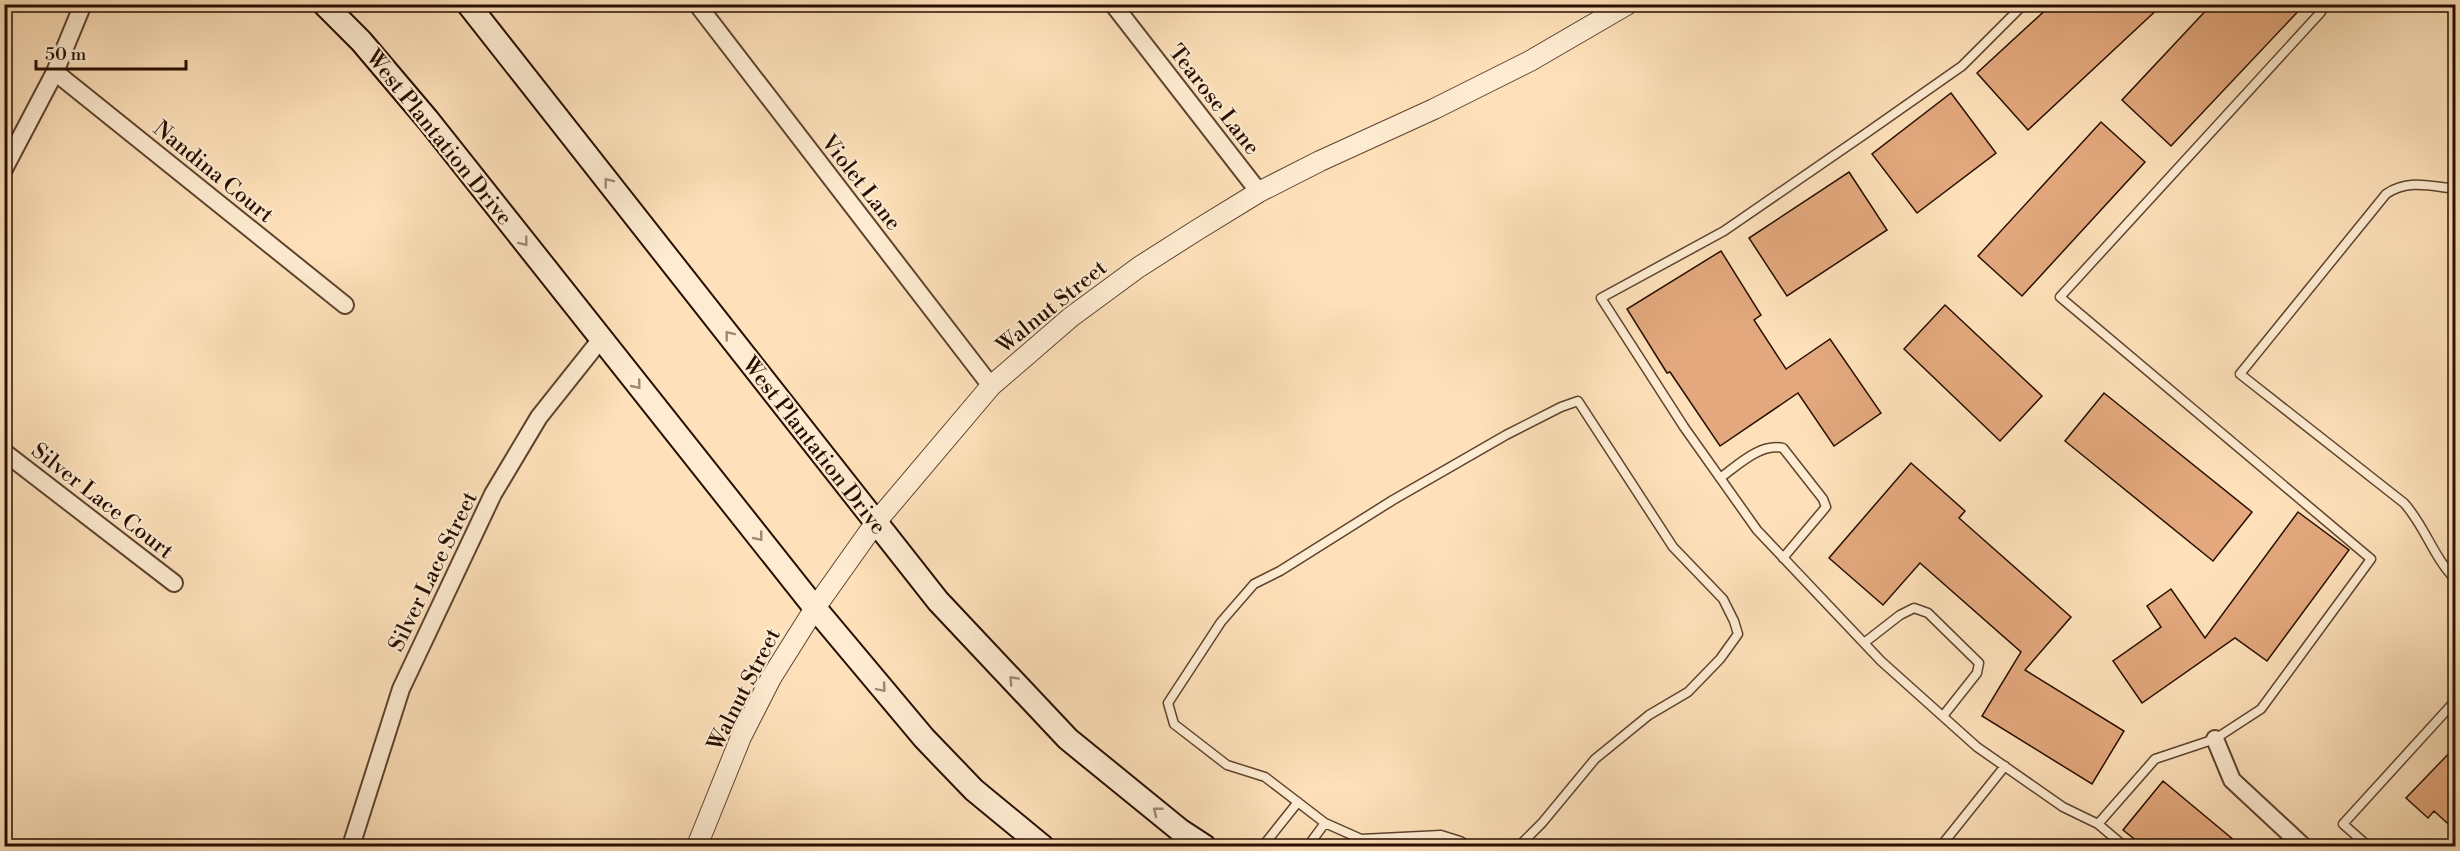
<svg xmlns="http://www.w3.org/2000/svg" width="2460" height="851" viewBox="0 0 2460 851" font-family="'Libre Bodoni',serif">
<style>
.building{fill:#e3a87d;stroke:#280e00;stroke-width:1.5}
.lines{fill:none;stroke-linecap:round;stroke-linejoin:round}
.service-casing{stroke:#5e432e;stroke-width:11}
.minor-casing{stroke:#5e432e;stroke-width:20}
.tertiary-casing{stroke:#5e432e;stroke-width:22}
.secondary-casing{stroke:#280e00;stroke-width:26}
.service{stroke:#feecd2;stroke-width:8}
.minor{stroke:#feecd2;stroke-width:16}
.tertiary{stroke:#feecd2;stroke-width:20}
.secondary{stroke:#feecd2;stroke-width:22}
.oneway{stroke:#9e8874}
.labels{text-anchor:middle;stroke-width:4.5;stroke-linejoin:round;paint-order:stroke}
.street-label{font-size:22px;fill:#280e00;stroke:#feecd2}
</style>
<rect width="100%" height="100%" fill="#fee1ba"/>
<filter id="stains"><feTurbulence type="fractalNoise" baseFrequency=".00333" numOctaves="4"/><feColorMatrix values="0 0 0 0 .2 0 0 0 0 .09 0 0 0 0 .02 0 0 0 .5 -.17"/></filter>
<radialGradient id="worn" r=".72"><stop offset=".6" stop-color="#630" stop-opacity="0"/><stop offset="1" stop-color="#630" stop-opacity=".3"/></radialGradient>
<path class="building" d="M 2052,4 L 2163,4 L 2028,130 L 1977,73 Z
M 2212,4 L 2305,4 L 2171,146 L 2122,100 Z
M 1951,93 L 1996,153 L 1917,213 L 1872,154 Z
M 2101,122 L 2145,162 L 2022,296 L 1978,256 Z
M 1849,172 L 1887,230 L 1787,296 L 1749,238 Z
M 1721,251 L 1761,315 L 1754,320 L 1786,369 L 1830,339 L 1881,413 L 1834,446 L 1798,393 L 1720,446 L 1670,372 L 1667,373 L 1627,309 Z
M 1945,305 L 2042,396 L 2000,441 L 1904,349 Z
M 2104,393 L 2252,512 L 2213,561 L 2065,441 Z
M 1911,463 L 1965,511 L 1959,518 L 2071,617 L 2025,670 L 2124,731 L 2092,784 L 1982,716 L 2021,652 L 1920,563 L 1883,605 L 1829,558 Z
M 2298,512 L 2349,550 L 2267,661 L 2235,638 L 2142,703 L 2113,661 L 2161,627 L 2147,606 L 2171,589 L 2205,638 Z
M 2456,746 L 2456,831 L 2434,811 L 2428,818 L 2406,798 Z
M 2163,781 L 2241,846 L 2143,846 L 2123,830 Z"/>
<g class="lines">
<defs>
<path id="service" d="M 2024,4 L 1962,66 L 1865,134 L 1724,231 L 1601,298 L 1684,427 L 1757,530 L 1881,661 L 1977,747 L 2063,807 L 2098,824 L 2124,846
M 2456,189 C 2430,186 2408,179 2386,194 L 2240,374 L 2404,503 C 2425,526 2433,557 2456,580
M 1720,478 C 1738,465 1760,443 1783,448 L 1823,499 L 1826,507 L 1783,558
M 1864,643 L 1900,615 L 1914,608 L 1928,613 L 1979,663 L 1977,673 L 1943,716
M 2098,824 L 2155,759 L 2215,739 L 2261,709 L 2371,559 L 2060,297 L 2321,12 L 2318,4
M 1263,846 L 1298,802
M 1308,846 L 1325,823
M 1468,846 L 1460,841 L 1441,835 L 1361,839 L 1325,823 L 1265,777 L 1227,765 L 1174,724 L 1168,703 L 1221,622 L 1254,584 L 1280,571 L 1393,500 L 1506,435 L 1561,407 L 1578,401 L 1673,547 L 1723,599 L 1734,621 L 1738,634 L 1720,659 L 1688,692 L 1649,715 L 1595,759 L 1542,823 L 1519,846
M 1941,846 L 2005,766
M 2368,846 L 2343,824 L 2456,700"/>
<path id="minor" d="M 697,4 L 991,386
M 1113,4 L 1259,192
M 55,72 L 345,305
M 4,169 L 55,72 L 83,4
M 4,452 L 174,583
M 2215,739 L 2232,780 L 2303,846
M 351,846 L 401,689 L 493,494 L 539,417 L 601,339"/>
<path id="tertiary" d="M 697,846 L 741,737 L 771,678 L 815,608 L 876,522 L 991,386 L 1071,317 L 1139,267 L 1197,230 L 1259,192 L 1320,161 L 1434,109 L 1530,61 L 1628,4"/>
<path id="secondary" d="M 324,4 L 361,41 L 428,120 L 815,608 L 924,738 L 974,790 L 1042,846
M 468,4 L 938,601 L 1068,739 L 1181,831 L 1204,846"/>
</defs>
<use href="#service" class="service-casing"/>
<use href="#minor" class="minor-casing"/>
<use href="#tertiary" class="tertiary-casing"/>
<use href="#secondary" class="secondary-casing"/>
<use href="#service" class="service"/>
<use href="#minor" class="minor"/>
<use href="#tertiary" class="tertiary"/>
<use href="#secondary" class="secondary"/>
</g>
<defs><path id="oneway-chevron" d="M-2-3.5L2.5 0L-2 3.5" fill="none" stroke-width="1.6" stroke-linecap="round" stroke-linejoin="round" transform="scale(1.5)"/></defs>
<g class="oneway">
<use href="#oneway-chevron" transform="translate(608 182) rotate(-128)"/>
<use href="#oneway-chevron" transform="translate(524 242) rotate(52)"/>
<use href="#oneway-chevron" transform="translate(729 335) rotate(-128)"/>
<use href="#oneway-chevron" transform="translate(637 385) rotate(51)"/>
<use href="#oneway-chevron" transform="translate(759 537) rotate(51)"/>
<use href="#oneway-chevron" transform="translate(1013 680) rotate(-133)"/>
<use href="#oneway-chevron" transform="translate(882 688) rotate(50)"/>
<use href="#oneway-chevron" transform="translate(1157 811) rotate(-141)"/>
</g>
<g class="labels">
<g class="street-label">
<text transform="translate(1215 99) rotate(52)" y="8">Tearose Lane</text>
<text transform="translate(440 137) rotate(51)" y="8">West Plantation Drive</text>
<text transform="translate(214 171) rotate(39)" y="8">Nandina Court</text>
<text transform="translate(862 182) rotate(52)" y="8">Violet Lane</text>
<text transform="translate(1051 306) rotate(-39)" y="8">Walnut Street</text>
<text transform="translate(815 445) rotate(52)" y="8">West Plantation Drive</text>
<text transform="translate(103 500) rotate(38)" y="8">Silver Lace Court</text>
<text transform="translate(432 571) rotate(-64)" y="8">Silver Lace Street</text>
<text transform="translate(743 689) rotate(-63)" y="8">Walnut Street</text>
</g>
</g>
<rect width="2460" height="851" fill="none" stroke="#fee1ba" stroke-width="24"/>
<rect x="6" y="6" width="2448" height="839" fill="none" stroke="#280e00" stroke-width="3"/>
<rect x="12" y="12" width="2436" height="827" fill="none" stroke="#280e00" stroke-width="1.5"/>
<path d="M36 60v9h150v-9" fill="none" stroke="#280e00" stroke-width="3"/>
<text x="45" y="60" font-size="18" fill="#280e00" stroke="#feecd2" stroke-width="4.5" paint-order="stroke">50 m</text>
<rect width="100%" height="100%" filter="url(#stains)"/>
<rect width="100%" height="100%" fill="url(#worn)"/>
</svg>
